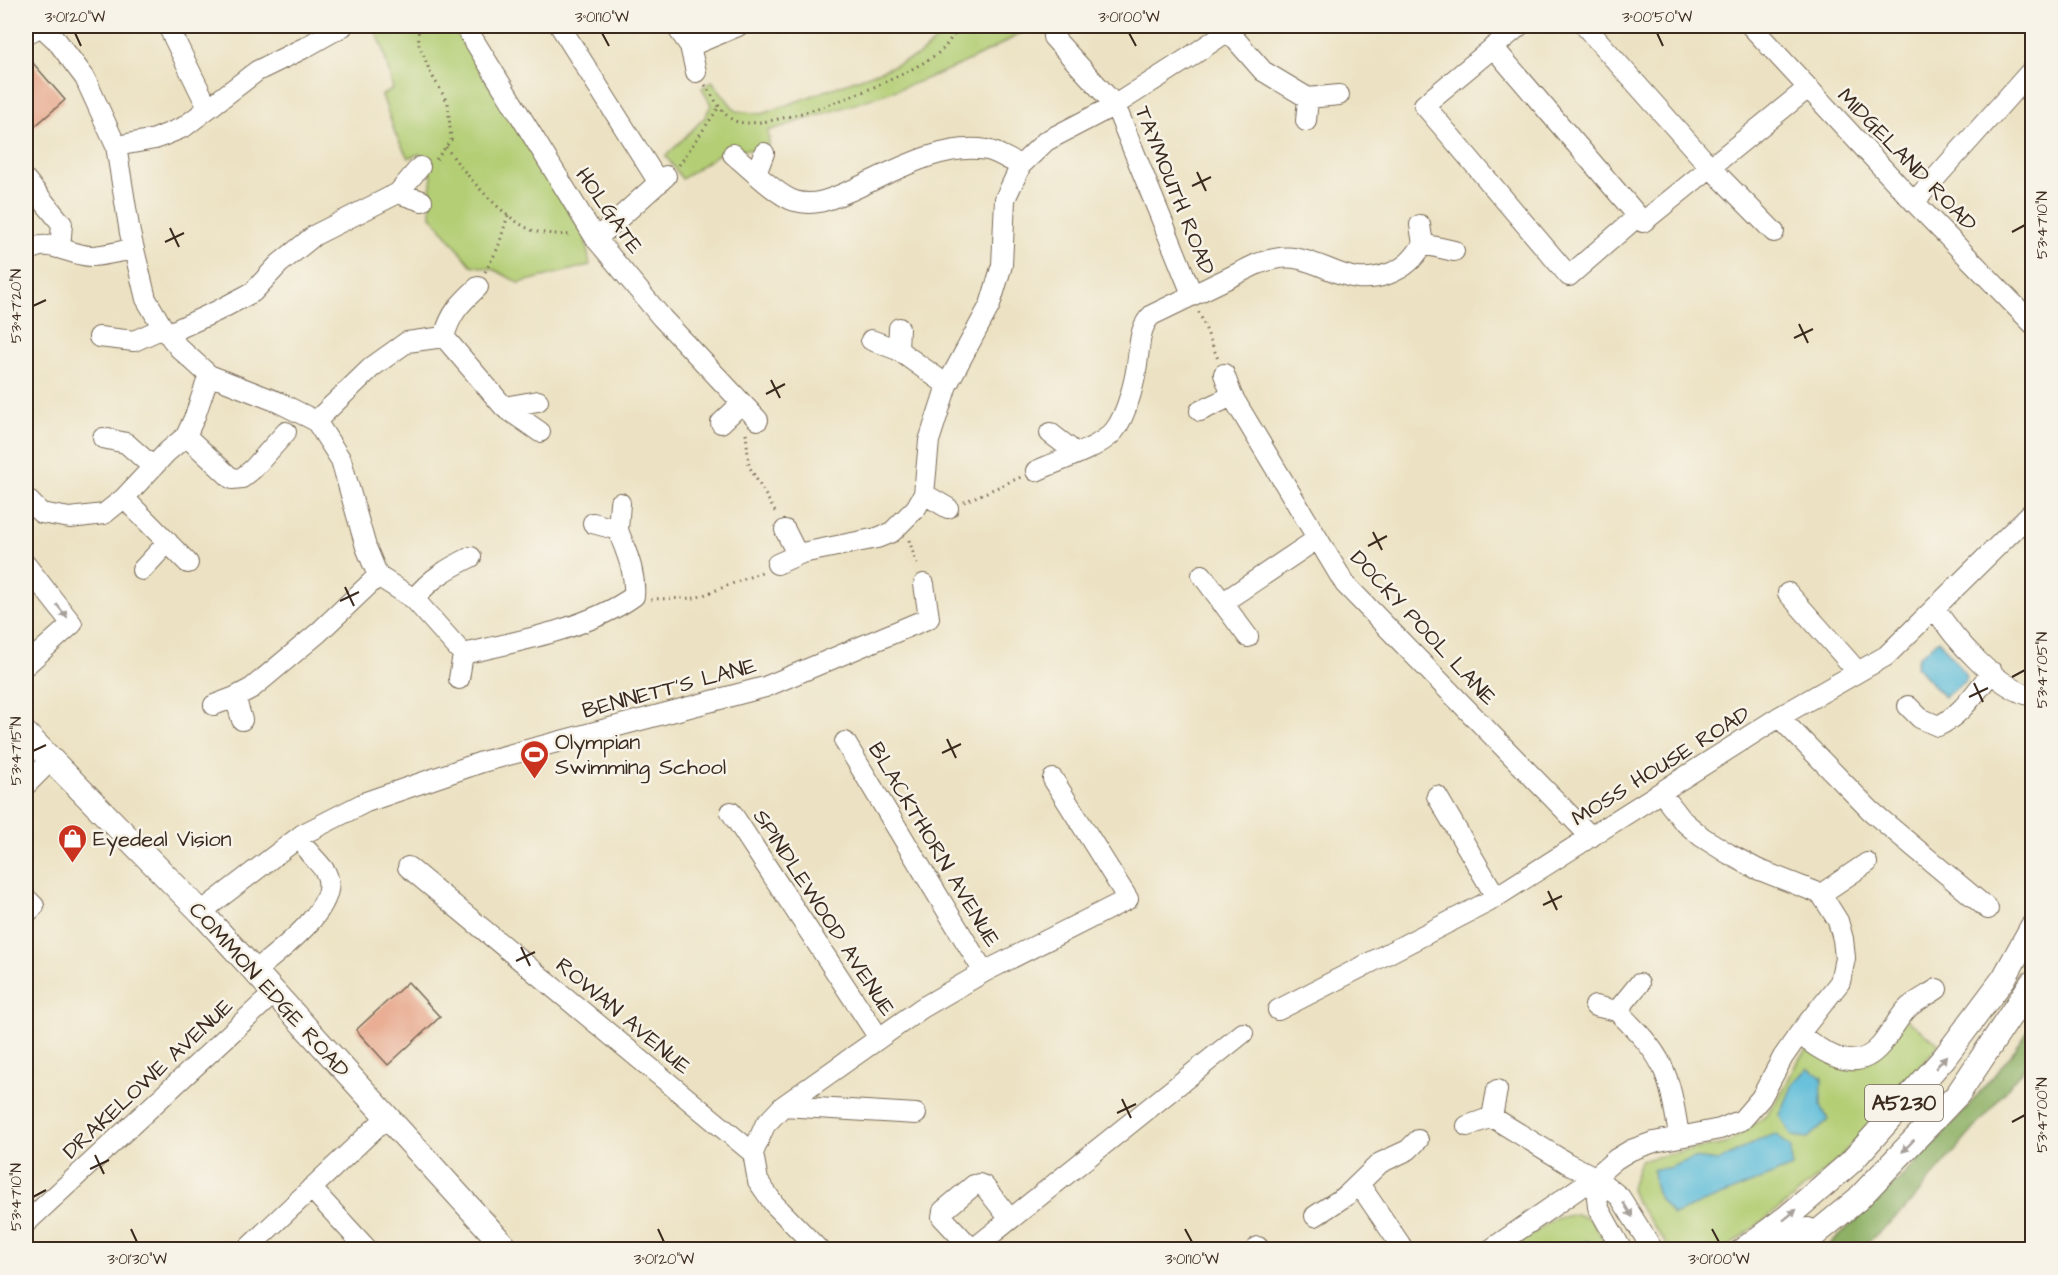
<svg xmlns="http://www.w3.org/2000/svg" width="2058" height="1275" viewBox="0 0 2058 1275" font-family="'Architects Daughter',sans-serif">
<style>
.green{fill:#b3ce74;stroke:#777c49;stroke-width:1.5}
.forest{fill:#8eb166;stroke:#646e42;stroke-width:1.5}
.water{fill:#5bbcd9;stroke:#4b737c;stroke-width:1.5}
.building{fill:#e59c7e}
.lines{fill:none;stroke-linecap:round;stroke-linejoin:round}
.minor-casing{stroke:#796a58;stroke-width:22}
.major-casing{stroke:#796a58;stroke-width:26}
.path{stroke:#796a58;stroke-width:3;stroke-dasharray:1.5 4.5;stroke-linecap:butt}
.minor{stroke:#fff;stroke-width:20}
.major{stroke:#fff;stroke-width:24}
.oneway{fill:#a79f9a}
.ticks{fill:none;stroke:#3b2a1e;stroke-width:2}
.labels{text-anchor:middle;stroke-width:5;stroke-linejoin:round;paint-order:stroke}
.shield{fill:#f7f3e8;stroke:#73665b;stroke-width:1.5}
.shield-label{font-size:21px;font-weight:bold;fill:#3b2a1e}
.street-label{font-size:22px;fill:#3b2a1e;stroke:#f7f3e8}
.poi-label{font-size:22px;fill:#3b2a1e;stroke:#f7f3e8;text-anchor:start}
.neatline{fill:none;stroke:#3b2a1e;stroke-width:2}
.ticks-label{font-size:15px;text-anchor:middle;fill:#3b2a1e}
</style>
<rect width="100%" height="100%" fill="#f7f3e8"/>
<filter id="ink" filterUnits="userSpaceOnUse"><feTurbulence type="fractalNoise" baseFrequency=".0167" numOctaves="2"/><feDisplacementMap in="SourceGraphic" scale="12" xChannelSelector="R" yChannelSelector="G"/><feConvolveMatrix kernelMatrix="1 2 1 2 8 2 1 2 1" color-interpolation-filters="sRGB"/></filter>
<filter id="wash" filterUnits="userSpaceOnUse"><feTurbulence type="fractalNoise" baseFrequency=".008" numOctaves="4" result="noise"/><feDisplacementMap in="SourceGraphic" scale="24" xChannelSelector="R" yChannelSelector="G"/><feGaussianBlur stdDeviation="1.35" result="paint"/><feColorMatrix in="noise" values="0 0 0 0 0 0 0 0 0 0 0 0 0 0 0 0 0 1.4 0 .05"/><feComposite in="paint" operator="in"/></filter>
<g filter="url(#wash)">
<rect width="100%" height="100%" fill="#ece2c3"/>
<path class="green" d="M 373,26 L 452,26 L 585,237 L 590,265 L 519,283 L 495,270 L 471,265 L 431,216 L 431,207 L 429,199 L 432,176 L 419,154 L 408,158 L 395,133 L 382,95 L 393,89 L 382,45 Z
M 948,26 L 1032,26 C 953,77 858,103 768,131 L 769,144 L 755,150 L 726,149 L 682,179 L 666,156 L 705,117 L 711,105 L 702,88 L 712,81 L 736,111 L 762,114 L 888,68 L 919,55 L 939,38 Z
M 1902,1016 L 1939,1044 L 1889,1104 L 1837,1160 L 1793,1198 L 1725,1249 L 1672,1249 L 1668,1246 L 1636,1202 L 1631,1188 L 1640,1161 L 1683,1151 L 1726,1144 L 1767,1115 L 1782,1093 L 1796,1064 L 1812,1044 L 1849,1062 Z
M 1575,1214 L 1591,1219 L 1602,1237 L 1607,1249 L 1510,1250 L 1554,1219 Z"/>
<path class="forest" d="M 2032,1024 L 2032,1057 L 1987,1114 L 1904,1210 L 1860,1249 L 1824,1249 C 1881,1198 1937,1146 1985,1086 C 2002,1066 2019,1046 2032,1024 Z"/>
<path class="water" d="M 1939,640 L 1965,673 L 1966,681 L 1944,697 L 1916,666 L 1918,657 Z
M 1808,1068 L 1822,1078 L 1821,1105 L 1828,1120 L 1808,1138 L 1792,1136 L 1780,1115 L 1793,1084 Z
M 1776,1134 L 1791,1148 L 1792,1167 L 1673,1215 C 1658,1199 1654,1192 1653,1169 L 1669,1168 L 1693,1158 L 1719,1161 L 1761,1139 Z
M 1588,1241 L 1591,1249 L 1557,1249 L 1558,1249 Z"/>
<g id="blocks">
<path class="building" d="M 26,55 L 65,100 L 26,134 Z
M 408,982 L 440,1017 L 388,1065 L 356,1030 Z"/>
</g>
</g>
<g filter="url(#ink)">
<use href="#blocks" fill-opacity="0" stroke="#796a58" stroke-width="1.5"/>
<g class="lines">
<defs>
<path id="minor" d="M 41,26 L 57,41 L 85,78 L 116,146 L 130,233 L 146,299 L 163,328 L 179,348 L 209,375 L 278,402 L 316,421 L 341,460 L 366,547 L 378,576 L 414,599 L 463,654 C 516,642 590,628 634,596 C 636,572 626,552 618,530 L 593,523
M 168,26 L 208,108
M 465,26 L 596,239 L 662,318 L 758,420
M 560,26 L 659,183
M 676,26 L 690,46 L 738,26
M 1519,26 L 1424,105 L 1569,276 L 1638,216
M 1585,26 L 1711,168 L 1774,232
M 1751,26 L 1914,202 L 2032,323
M 1228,31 L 1263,71 L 1308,98 L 1306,121
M 26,34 L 42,26
M 1053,37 L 1115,105 L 1192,294
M 690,46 L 696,72
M 1493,47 L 1643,222 L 1808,88
M 1308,98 L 1339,95
M 116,146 L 155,139 L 184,127 L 257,71 L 304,48 L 343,26
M 733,154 C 746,165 779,197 795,201 C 816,207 833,198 852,190 C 892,172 943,142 987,150 C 998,152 1010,161 1021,165
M 756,174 L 764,153
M 26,180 L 62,224 L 60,248
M 398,193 L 422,201
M 1914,202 L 2032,70
M 596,239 L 666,176
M 1423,244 L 1454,251
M 26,253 C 46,235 69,256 91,256 C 104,256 120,251 134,249
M 167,334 L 217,311 L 253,292 L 279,264 L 315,235 L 398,193 L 420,167
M 99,337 L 134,341 L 163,328
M 444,337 L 504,407 L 538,401
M 871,340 L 898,350 L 947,385
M 898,350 L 899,328
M 1224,374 L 1232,396 L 1345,584 L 1591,837
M 504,407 L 540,432
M 1200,411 L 1232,396
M 316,421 L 372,367 L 407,342 L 444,337 C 451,312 460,304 478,287
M 721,423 L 742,403
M 1050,433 L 1076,453
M 186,436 L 232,479 L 242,478 L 253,469 L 286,432
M 103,438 L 126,443 L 153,467
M 1036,471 C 1057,461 1099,449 1114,431 C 1127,415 1136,378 1138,357 C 1140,342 1140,326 1152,315 L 1257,264 C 1268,260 1282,256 1294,258 C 1331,264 1348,288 1388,274 C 1405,268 1414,259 1423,244 L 1420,225
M 924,494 L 948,508
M 26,498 L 41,513 L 70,518 L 104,514 L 124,498 L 167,452 L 186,436 L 195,416 L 209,375
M 124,498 L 188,563
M 618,530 L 620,503
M 785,530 L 797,554
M 777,564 L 802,553 L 877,538 L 892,532 L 916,508 L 924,494 L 929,441 L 947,385 L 990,305 L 1002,265 L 1005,199 L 1021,165 L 1046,141 L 1115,105 L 1190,57 L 1235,26
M 26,565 L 72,624 L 26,665
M 142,570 L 168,542
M 1202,575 L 1248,637
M 1788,593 L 1858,672
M 414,599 C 431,578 447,569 471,557
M 1222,603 L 1317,539
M 1935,608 C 1953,638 1997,688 2032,696
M 459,679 L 463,654
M 235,697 L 242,720
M 214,705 L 235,697 L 252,688 L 318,633 L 378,576
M 1908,706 L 1920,718 L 1938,726 C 1961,716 1976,691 1992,672
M 1779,717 L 1871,811 L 1988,909
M 845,742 L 984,972
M 26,785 L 51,760
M 1437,796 L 1496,897
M 731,812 L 879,1038
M 408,867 L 753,1153
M 1821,894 L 1867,863
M 26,898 L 34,906 L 26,914
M 201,912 L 303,834 L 366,802 L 482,762 L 765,687 L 929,618 L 924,584
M 255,971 C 277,952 342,907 326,873 C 322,865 313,858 308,851
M 1639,984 L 1617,1011 C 1633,1027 1652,1045 1662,1066 C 1672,1087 1675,1113 1679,1135
M 1595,1006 L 1617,1011
M 1278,1010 L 1488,902 L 1779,717 L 1886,656 L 2032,512
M 1799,1034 C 1824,1053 1855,1076 1881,1045 C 1891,1033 1898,1017 1909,1007 C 1918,1000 1928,995 1937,989
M 1497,1090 L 1492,1117 L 1567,1163 L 1595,1177 L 1620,1197 L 1653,1250
M 783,1106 L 916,1114
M 1467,1126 L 1492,1117
M 1595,1177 L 1598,1207 L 1622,1250
M 1359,1184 L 1404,1250
M 311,1188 L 368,1250
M 1315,1216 L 1347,1195 L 1380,1163 L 1408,1150 L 1418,1140
M 26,1223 L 274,993
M 972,1249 L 942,1217 L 943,1211 L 974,1185 L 979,1184 L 984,1186 L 1010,1219
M 246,1250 L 387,1117
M 819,1250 L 774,1204 L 758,1181 L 753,1153 L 765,1125 L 783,1106 L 922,1008 L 984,972 L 1128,899 L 1053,779
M 972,1250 L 1243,1033
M 1256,1250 L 1258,1247
M 1490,1250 L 1595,1177 L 1616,1159 L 1631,1150 L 1654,1142 L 1720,1129 L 1742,1120 L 1761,1098 L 1783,1057 L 1799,1034 L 1840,982 L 1845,958 L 1843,939 L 1838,921 L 1821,894 L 1757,869 L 1729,854 L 1702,837 L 1683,821 L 1669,803"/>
<path id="major" d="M 26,734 L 201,912 L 508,1250
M 1743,1250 L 1786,1218 L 1851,1162 L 1944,1058 L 2004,978 L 2032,927
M 1775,1250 L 1800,1232 L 1808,1230
M 1796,1250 L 1858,1199 L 1958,1094 L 2032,983"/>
</defs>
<use href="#minor" class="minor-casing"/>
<use href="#major" class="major-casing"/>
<path class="path" d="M 418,26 L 419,44 L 430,72 L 448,103 L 451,140 L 435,161
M 705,85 C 714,97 723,118 738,122 C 776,131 914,76 943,49 C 947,45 950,39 954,35 C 958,31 965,28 970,26
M 446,147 C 463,172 505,221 534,231 C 545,234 559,234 571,235
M 679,165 L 719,107
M 485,272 L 498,248 L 508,215
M 1199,312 L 1218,359
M 746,433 L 749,466 L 777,515
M 964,502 L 1021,477
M 909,540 L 918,568
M 651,599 L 696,598 L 762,572"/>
<use href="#minor" class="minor"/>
<use href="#major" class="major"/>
</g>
<defs><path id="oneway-solid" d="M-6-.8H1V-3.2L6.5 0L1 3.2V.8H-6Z" transform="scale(1.5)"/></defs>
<g class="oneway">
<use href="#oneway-solid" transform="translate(62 611) rotate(51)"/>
<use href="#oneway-solid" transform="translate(1941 1062) rotate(-50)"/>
<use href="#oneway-solid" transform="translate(1908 1146) rotate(134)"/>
<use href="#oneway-solid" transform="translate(1628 1210) rotate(58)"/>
<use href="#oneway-solid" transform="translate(1790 1215) rotate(-39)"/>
</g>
</g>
<path class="ticks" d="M 75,33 L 81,46M 602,33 L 609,46M 1129,33 L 1136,46M 1657,33 L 1663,46M 1197,172 L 1206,191M 1192,186 L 1211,177M 170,228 L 179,247M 2012,232 L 2025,225M 165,242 L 184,233M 33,306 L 46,300M 1799,324 L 1808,343M 1794,338 L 1813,329M 771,380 L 780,398M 766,394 L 785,384M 1373,532 L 1382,550M 1368,546 L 1387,536M 345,587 L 354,606M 340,601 L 359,592M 2012,677 L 2025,670M 1974,683 L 1983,702M 1969,697 L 1988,688M 947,739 L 956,758M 33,751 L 46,745M 942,753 L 961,744M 1548,891 L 1557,910M 1543,905 L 1562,896M 521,947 L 530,966M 516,961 L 535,952M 1122,1099 L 1131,1118M 1117,1113 L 1136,1104M 2012,1122 L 2025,1115M 95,1155 L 104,1174M 90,1169 L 109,1160M 33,1197 L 46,1190M 131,1229 L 137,1242M 658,1229 L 664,1242M 1185,1229 L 1192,1242M 1712,1229 L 1719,1242"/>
<defs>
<symbol id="stadium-pin" viewBox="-11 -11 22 30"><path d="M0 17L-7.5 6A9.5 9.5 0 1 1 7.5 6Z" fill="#c8321e" stroke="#f7f3e8"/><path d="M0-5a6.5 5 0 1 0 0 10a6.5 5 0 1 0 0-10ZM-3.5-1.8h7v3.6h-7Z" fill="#fff"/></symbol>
<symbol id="shop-pin" viewBox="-11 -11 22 30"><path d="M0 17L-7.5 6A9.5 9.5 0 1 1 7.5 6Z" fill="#c8321e" stroke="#f7f3e8"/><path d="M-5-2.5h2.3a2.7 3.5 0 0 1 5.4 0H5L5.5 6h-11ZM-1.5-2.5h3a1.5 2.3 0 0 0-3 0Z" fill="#fff"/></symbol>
</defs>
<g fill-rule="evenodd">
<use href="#stadium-pin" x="518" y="738" width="33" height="45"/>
<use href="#shop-pin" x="56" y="822" width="33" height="45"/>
</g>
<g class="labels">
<rect class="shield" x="1865" y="1085" width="78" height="36" rx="4.5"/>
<g class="shield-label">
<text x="1904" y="1110">A5230</text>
</g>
<g class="street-label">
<text transform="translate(1908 159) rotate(46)" y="8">MIDGELAND ROAD</text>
<text transform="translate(1176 190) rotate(68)" y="8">TAYMOUTH ROAD</text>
<text transform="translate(610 210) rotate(55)" y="8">HOLGATE</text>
<text transform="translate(1424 627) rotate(47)" y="8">DOCKY POOL LANE</text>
<text transform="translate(669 687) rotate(-15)" y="8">BENNETT'S LANE</text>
<text transform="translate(1660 765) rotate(-32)" y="8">MOSS HOUSE ROAD</text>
<text transform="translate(935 844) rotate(59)" y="8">BLACKTHORN AVENUE</text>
<text transform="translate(825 912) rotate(57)" y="8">SPINDLEWOOD AVENUE</text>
<text transform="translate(270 989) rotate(48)" y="8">COMMON EDGE ROAD</text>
<text transform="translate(624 1015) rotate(40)" y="8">ROWAN AVENUE</text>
<text transform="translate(147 1078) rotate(-43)" y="8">DRAKELOWE AVENUE</text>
</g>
<g class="poi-label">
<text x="555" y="749">Olympian<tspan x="555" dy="25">Swimming School</tspan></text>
<text x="93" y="846">Eyedeal Vision</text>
</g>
</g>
<rect width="2058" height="1275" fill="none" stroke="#f7f3e8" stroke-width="66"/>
<rect x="33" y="33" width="1992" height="1209" class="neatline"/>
<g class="ticks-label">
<text x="75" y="22">3°01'20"W</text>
<text x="602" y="22">3°01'10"W</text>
<text x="1129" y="22">3°01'00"W</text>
<text x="1657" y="22">3°00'50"W</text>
<text transform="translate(2042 225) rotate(-90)" y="5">53°47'10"N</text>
<text transform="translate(16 306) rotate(-90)" y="5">53°47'20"N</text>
<text transform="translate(2042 670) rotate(-90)" y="5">53°47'05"N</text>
<text transform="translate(16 751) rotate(-90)" y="5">53°47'15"N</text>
<text transform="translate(2042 1115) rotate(-90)" y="5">53°47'00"N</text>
<text transform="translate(16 1197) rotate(-90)" y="5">53°47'10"N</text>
<text x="137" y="1264">3°01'30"W</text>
<text x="664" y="1264">3°01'20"W</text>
<text x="1192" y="1264">3°01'10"W</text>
<text x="1719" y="1264">3°01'00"W</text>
</g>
</svg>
